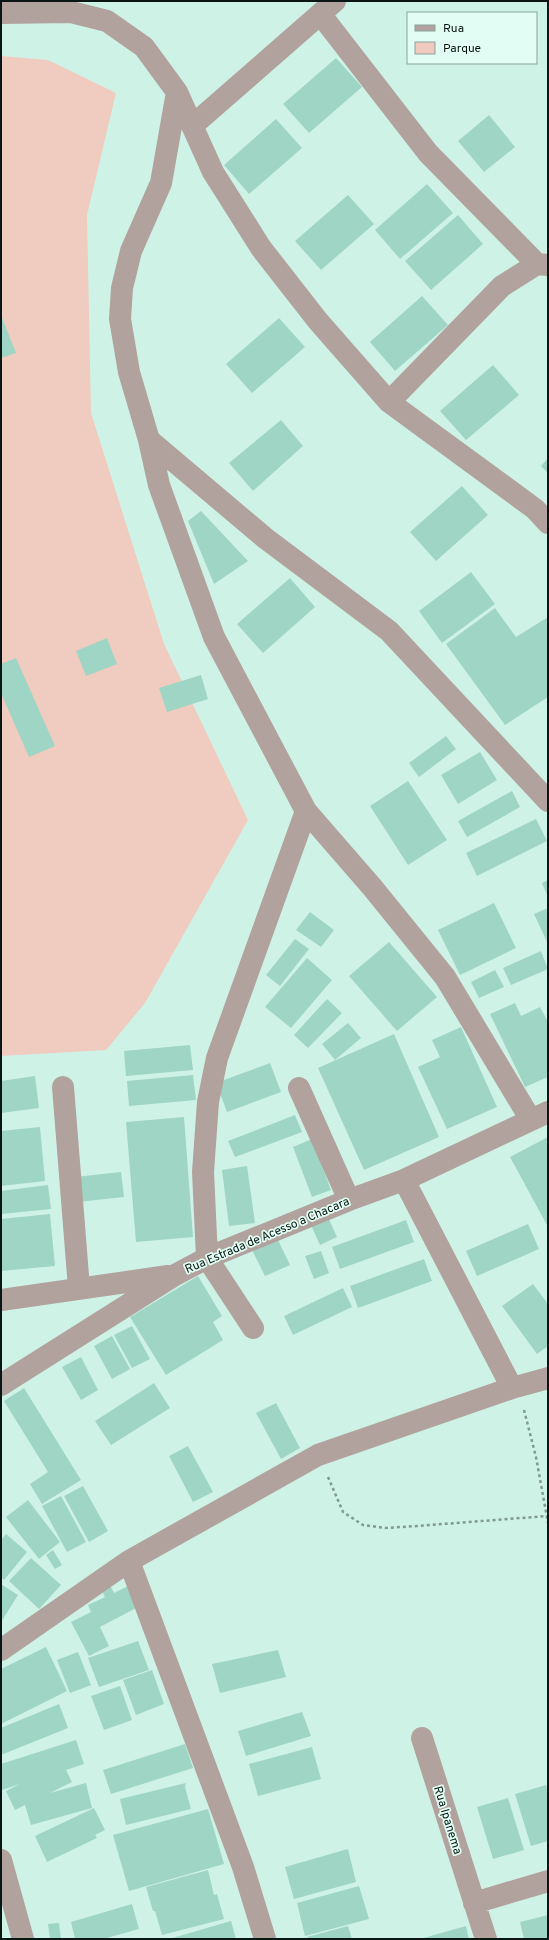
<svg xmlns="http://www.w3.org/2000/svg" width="549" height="1940" viewBox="0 0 549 1940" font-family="Overpass,sans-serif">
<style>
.green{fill:#efcbc0}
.building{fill:#9fd5c4}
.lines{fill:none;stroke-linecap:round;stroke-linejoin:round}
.path{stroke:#809a92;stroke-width:2.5;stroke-dasharray:3 3;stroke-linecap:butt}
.minor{stroke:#b1a29e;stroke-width:22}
.labels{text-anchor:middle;stroke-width:3.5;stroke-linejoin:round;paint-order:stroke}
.street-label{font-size:12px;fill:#0a1613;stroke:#e2fef4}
</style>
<rect width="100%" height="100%" fill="#cff2e7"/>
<path class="green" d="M 1,56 L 48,60 L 116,93 L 87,215 L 91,413 L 164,644 L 248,820 L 145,1003 L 106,1050 L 1,1056 Z"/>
<path class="building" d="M 336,58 L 362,87 L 309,133 L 283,104 Z
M 489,115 L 515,147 L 484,172 L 458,141 Z
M 276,119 L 302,148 L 249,194 L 224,165 Z
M 427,184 L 453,213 L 400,259 L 375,230 Z
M 348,195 L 374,224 L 321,270 L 295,241 Z
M 458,215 L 483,244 L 431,290 L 405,261 Z
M 422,296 L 448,325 L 395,371 L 370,342 Z
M 1,315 L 16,353 L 1,358 Z
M 279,318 L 305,347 L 252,393 L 226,364 Z
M 493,365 L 519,395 L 466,440 L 440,411 Z
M 281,420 L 303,446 L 253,491 L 229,463 Z
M 548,458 L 548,473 L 541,466 Z
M 462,486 L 488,515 L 436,561 L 410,532 Z
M 201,511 L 248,561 L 214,584 L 188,521 Z
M 471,572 L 495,604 L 442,643 L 419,611 Z
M 290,578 L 315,607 L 263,653 L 237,624 Z
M 495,608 L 516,637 L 548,617 L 548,697 L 505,725 L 446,644 Z
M 107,638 L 117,664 L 86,676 L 76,651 Z
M 16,658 L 55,746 L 29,757 L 1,693 L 1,664 Z
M 201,675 L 208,699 L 167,712 L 159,688 Z
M 446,736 L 456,749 L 419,777 L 409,763 Z
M 480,752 L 497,780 L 458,804 L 441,775 Z
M 408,781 L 447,840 L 408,865 L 370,806 Z
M 512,791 L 520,807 L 467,837 L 458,821 Z
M 536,819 L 547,841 L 477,876 L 466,853 Z
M 548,880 L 548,897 L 542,883 Z
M 494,903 L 516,948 L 460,975 L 438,930 Z
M 548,908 L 548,944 L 534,914 Z
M 310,912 L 334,930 L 321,947 L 296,930 Z
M 295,939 L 309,949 L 280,986 L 266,975 Z
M 389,942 L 437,997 L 397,1031 L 349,976 Z
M 541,951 L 548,969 L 511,985 L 503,968 Z
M 307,958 L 332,980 L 291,1028 L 265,1007 Z
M 495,970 L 504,987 L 479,998 L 471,982 Z
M 327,999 L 342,1013 L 308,1048 L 294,1035 Z
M 515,1003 L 521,1016 L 540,1007 L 548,1022 L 548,1077 L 525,1087 L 490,1014 Z
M 348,1023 L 361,1038 L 335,1060 L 322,1044 Z
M 461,1027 L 497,1107 L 447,1129 L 418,1067 L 440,1057 L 432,1040 Z
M 394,1034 L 439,1137 L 364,1170 L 318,1068 Z
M 190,1045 L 193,1070 L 126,1076 L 124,1051 Z
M 270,1063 L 281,1092 L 227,1112 L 216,1083 Z
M 193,1075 L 196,1100 L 129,1106 L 127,1081 Z
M 35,1076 L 39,1108 L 1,1113 L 1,1081 Z
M 295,1115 L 302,1132 L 235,1157 L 228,1141 Z
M 184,1117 L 193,1237 L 136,1242 L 126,1122 Z
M 40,1127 L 45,1181 L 1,1186 L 1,1131 Z
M 548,1137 L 548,1227 L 510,1157 Z
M 312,1139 L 331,1190 L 312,1197 L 293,1147 Z
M 247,1166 L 255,1223 L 229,1226 L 222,1170 Z
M 121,1172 L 124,1197 L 78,1202 L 75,1177 Z
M 48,1185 L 51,1209 L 1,1214 L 1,1191 Z
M 50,1214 L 55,1266 L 1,1271 L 1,1219 Z
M 327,1215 L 337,1237 L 320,1245 L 310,1223 Z
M 406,1220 L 414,1242 L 340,1269 L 332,1247 Z
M 528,1224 L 539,1249 L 477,1276 L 466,1251 Z
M 277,1238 L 290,1265 L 265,1276 L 252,1250 Z
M 321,1251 L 329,1273 L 314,1279 L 305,1256 Z
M 424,1259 L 432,1281 L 358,1308 L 350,1286 Z
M 198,1276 L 222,1316 L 213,1322 L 223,1340 L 166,1375 L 130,1317 Z
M 533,1284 L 548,1304 L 548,1346 L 537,1354 L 502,1306 Z
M 343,1288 L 352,1307 L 293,1335 L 284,1316 Z
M 132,1326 L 150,1359 L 132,1368 L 114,1335 Z
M 112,1336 L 130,1369 L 112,1379 L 94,1346 Z
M 81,1357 L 98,1390 L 81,1400 L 62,1367 Z
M 154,1383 L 170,1408 L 111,1445 L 95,1421 Z
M 24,1388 L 81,1480 L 42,1504 L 30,1484 L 48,1472 L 4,1401 Z
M 276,1403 L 300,1448 L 281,1459 L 256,1413 Z
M 188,1446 L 213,1492 L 193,1502 L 169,1456 Z
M 83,1486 L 108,1531 L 89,1542 L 64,1496 Z
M 61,1496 L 86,1542 L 67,1552 L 42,1506 Z
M 28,1500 L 60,1542 L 39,1559 L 6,1517 Z
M 6,1534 L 27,1552 L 4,1580 L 1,1577 L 1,1540 Z
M 53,1550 L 62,1565 L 55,1569 L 46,1555 Z
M 31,1558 L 61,1585 L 39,1609 L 9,1581 Z
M 1,1584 L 18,1595 L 1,1622 Z
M 110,1585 L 114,1593 L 130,1585 L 140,1606 L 100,1627 L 109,1646 L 89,1656 L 71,1622 L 91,1612 L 88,1605 L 105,1597 L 101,1589 Z
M 138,1641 L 149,1670 L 99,1687 L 88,1658 Z
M 46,1647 L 67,1691 L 1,1724 L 1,1669 Z
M 278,1650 L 286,1677 L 220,1693 L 212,1664 Z
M 78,1652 L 91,1685 L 70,1693 L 57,1660 Z
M 152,1670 L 164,1704 L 136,1715 L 123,1680 Z
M 120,1686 L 132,1720 L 104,1730 L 91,1696 Z
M 59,1704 L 68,1728 L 1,1755 L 1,1728 Z
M 302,1712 L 311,1736 L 246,1756 L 238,1731 Z
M 76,1740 L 84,1764 L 66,1770 L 72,1782 L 50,1793 L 86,1783 L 92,1808 L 31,1825 L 25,1805 L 15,1810 L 6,1791 L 20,1784 L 2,1790 L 1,1764 Z
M 185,1744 L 193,1768 L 111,1794 L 103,1770 Z
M 312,1747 L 321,1779 L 258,1796 L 249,1764 Z
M 186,1783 L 185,1787 L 191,1809 L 126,1825 L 120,1799 Z
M 546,1785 L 548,1792 L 548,1841 L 531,1846 L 515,1794 Z
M 508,1798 L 524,1850 L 493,1859 L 477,1807 Z
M 94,1808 L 105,1830 L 95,1835 L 97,1838 L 47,1862 L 35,1836 Z
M 208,1809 L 224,1864 L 129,1891 L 113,1835 Z
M 348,1849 L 356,1882 L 294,1899 L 285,1867 Z
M 208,1870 L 214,1895 L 217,1894 L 224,1919 L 162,1935 L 155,1911 L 153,1911 L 146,1887 Z
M 359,1886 L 369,1919 L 305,1936 L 297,1903 Z
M 132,1904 L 139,1929 L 103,1939 L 75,1939 L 71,1922 Z
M 548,1915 L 548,1938 L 524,1939 L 520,1922 Z
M 231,1921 L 236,1939 L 169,1939 Z
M 59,1923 L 61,1939 L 50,1939 L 48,1924 Z
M 348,1926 L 352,1939 L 308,1939 L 307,1937 Z
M 466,1926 L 469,1939 L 420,1939 Z"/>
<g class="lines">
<path class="path" d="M 524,1410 L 536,1457 L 548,1523
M 328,1477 L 343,1512 L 363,1525 L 385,1528 L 417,1526 L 547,1516"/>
<path class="minor" d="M 1,13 L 71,12 L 107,21 L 144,47 L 177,92 L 213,172 L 261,248 L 318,321 L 389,402 L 535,509 L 548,523
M 321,15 L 428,153 L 537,264
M 177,92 L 161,183 L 131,251 L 122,288 L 120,319 L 129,372 L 149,440 L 159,485 L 214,637 L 306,811 L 372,887 L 445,977 L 531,1120
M 192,126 L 335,1
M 389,402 L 502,286 L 537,264 L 548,265
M 149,440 L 265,538 L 389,631 L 548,801
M 63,1087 L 79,1288
M 299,1088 L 349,1200
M 404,1180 L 512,1388
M 1,1300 L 168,1276
M 253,1328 L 207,1258 L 203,1172 L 208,1102 L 217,1058 L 306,811
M 1,1385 L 175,1275 L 207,1258 L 349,1200 L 404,1180 L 548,1112
M 129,1561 L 243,1867 L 265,1939
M 1,1650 L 129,1561 L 318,1455 L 512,1388 L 548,1378
M 422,1738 L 486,1939
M 1,1860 L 23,1939
M 474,1903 L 548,1881"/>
</g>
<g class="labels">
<g class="street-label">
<text transform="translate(267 1235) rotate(-23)" y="4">Rua Estrada de Acesso a Chacara</text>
<text transform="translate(448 1820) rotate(73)" y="4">Rua Ipanema</text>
</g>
</g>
<rect width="549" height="1940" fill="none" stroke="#0a1613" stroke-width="4"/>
<rect x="407" y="12" width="130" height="52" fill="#e2fef4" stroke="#8ca19a"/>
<rect x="415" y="25" width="20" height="6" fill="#b1a29e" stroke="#8ca19a"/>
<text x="443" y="32" font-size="12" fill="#0a1613">Rua</text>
<rect x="415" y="42" width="20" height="12" fill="#efcbc0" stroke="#8ca19a"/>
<text x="443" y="52" font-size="12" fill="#0a1613">Parque</text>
</svg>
